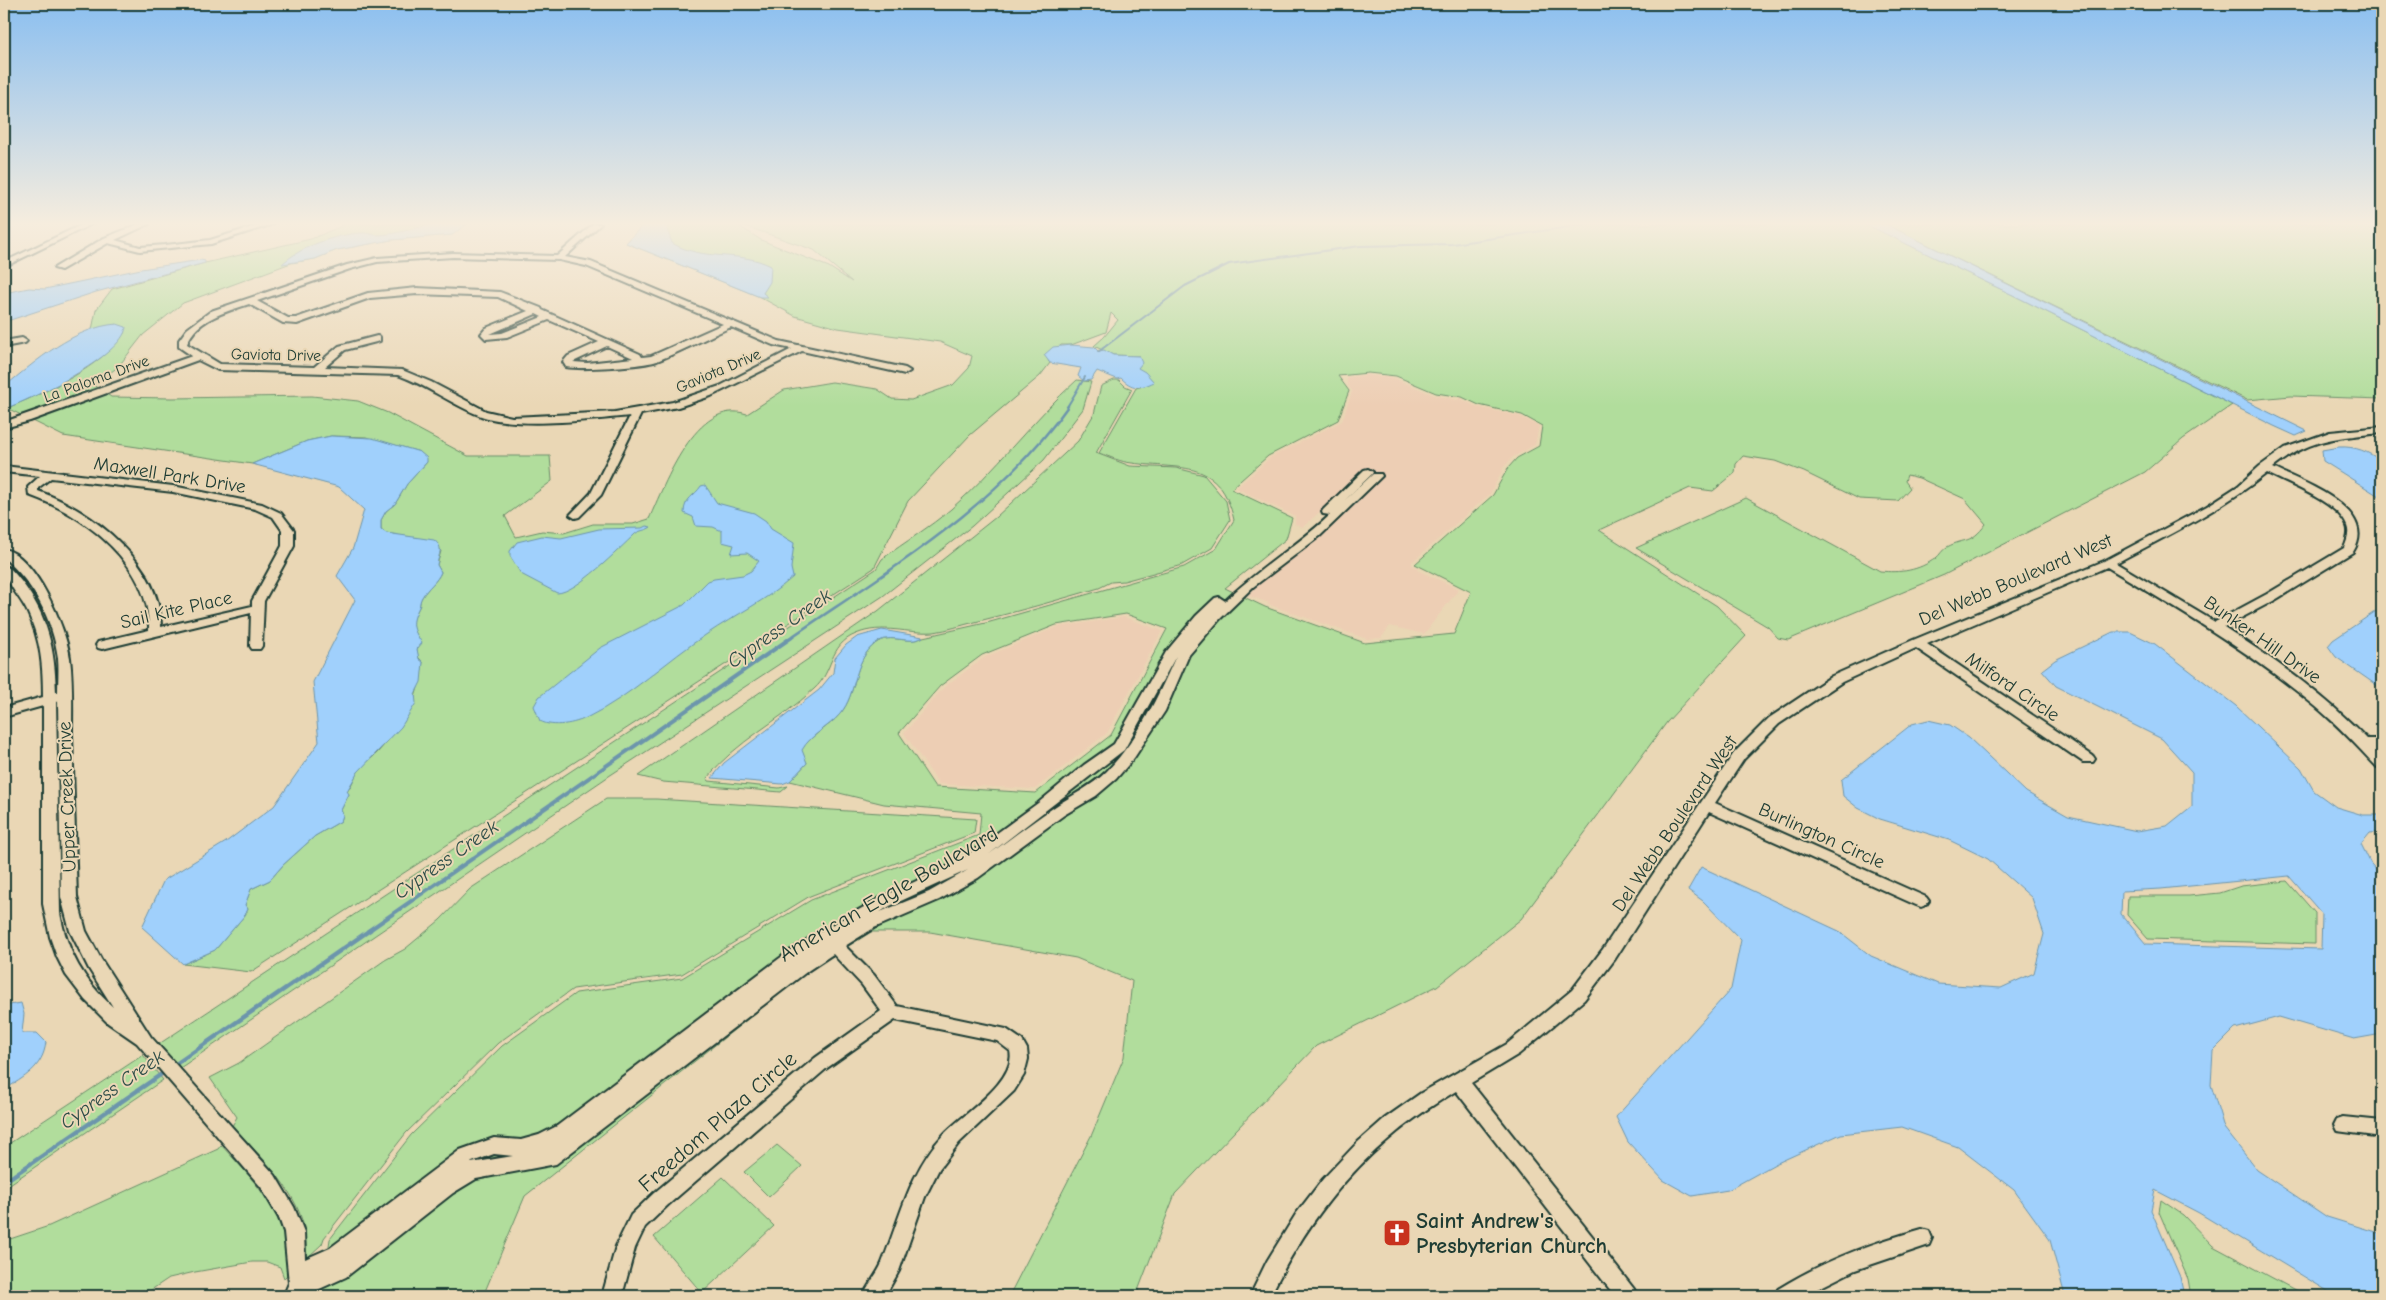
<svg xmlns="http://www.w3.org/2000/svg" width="2386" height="1300" viewBox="0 0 2386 1300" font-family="'Comic Neue',sans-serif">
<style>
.built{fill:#edceb4}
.green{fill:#b1dd9c;stroke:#688d68;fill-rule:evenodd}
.water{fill:#a0d0fc;stroke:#6c95ac;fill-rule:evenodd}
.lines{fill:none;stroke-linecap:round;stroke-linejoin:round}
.stream-far3{stroke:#6c95ac;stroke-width:2}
.stream-far2{stroke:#6c95ac;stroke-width:2.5}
.stream-far1{stroke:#6c95ac;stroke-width:4}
.stream{stroke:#6c95ac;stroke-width:4.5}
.minor-casing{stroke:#1f3d34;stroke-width:4}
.minor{fill:#ead7b5;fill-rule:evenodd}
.labels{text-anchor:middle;stroke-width:4;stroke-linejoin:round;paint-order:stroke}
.far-street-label{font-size:16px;fill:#1f3d34;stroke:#ead7b5}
.street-label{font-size:19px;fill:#1f3d34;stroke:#ead7b5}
.water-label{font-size:20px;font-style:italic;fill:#2c4c48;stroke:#ead7b5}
.near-street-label{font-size:22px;fill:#1f3d34;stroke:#ead7b5}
.near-poi-label{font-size:22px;font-weight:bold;fill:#1f3d34;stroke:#ead7b5;text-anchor:start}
</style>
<rect width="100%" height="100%" fill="#ead7b5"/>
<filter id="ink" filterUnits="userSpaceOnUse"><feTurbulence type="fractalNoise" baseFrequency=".02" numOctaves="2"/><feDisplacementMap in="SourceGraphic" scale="10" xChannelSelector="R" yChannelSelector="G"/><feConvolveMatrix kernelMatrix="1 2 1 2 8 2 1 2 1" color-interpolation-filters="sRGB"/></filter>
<g filter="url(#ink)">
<path class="built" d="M 1368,375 L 1394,378 L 1434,395 L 1457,400 L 1460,398 L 1477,407 L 1520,416 L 1539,426 L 1535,445 L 1513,457 L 1504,467 L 1490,494 L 1412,562 L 1412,565 L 1418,568 L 1417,570 L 1459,589 L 1424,634 L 1390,626 L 1381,638 L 1367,639 L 1267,604 L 1269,603 L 1244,594 L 1320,536 L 1383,475 L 1376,472 L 1367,480 L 1365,480 L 1374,471 L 1367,469 L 1303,527 L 1295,524 L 1295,516 L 1236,488 L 1271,457 L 1342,421 L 1352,391 L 1347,384 L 1347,377 Z
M 1124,617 L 1162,631 L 1107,733 L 1035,789 L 939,784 L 904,733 L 944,687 L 985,657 L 1057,627 Z"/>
<path class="green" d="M 346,224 L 467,224 L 452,235 L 391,240 L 337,250 L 315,259 L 291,263 L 183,303 L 143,335 L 118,367 L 93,385 L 111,397 L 172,398 L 312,396 L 358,401 L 388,413 L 468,456 L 550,456 L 552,481 L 505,516 L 516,537 L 542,531 L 564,533 L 593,524 L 633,524 L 649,519 C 665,484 696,397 747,414 L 784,390 L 832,382 L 877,389 L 892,399 L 911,400 L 953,385 L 969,368 L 972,356 L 940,342 L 838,328 L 795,316 L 758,296 L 626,243 L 644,224 L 736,224 L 761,240 L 829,267 L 852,282 L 814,250 L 739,224 L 1865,224 L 2015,296 L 2232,405 L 2183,439 L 2145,472 L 1944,575 L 1788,640 L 1778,638 L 1768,627 L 1636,548 L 1746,498 L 1880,571 C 1901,573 1918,571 1936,558 C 1940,555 1942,550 1947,547 C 1966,537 1970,545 1986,524 L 1965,499 L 1919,478 L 1907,475 L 1905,481 L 1910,488 L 1898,501 L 1859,499 L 1804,472 L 1775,461 L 1743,456 L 1736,464 L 1735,473 L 1713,491 L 1690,488 L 1599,530 L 1717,606 L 1746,636 L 1667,722 L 1521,919 L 1437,986 L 1316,1046 L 1175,1194 L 1136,1296 L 1009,1296 L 1092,1134 L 1124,1057 L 1132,981 L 1076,958 L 930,932 L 871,932 L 807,972 L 525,1196 L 483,1296 L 322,1296 L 330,1239 L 411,1135 L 502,1046 L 576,993 L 682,978 L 811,900 L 979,835 L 981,813 L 884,804 L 790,781 L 807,763 L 801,750 C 812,734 828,728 840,714 C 858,693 852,661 876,643 C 891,632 909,646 923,637 L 990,622 L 1184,567 L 1216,549 L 1234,520 C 1220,458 1182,470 1132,463 C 1121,462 1110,457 1099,453 L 1136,388 L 1147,385 L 1138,368 L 1139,356 L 1113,355 L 1094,346 L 1104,337 L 1118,320 L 1111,313 L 1106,332 L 1071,345 L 1061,345 L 1048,361 L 1050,363 L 1040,376 L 970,435 L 908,501 L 874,568 L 251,972 L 183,964 L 215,950 L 245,915 L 248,909 L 245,905 L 251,889 L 270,880 L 283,865 L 315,836 L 341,821 L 343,815 L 341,810 L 349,794 L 347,792 C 352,785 354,778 358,771 C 363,764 372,759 378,752 C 406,720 417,705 423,662 L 418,657 L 417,649 L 421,643 C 412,626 410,625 419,607 C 420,604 420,600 422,597 C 428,587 437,582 441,572 L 437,565 L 441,551 L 436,542 L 386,533 L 381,529 L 381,520 L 386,511 L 395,504 L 407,484 L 427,462 L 420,452 L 366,437 L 331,436 L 307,441 L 252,464 L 63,436 L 7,408 C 46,392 101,368 125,332 L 117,324 L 92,330 L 96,310 L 112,289 L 205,263 L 311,239 ZM 1368,373 L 1396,376 L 1436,393 L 1462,397 L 1479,405 L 1522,415 L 1542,426 L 1539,446 L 1517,458 L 1508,468 L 1493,495 L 1415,564 L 1471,592 L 1454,634 L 1365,643 L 1265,607 L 1225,588 L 1286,539 L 1292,518 L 1231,489 L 1268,456 L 1338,420 L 1349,391 L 1338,376 ZM 1126,614 L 1167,629 L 1111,735 L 1036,793 L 935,787 L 899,733 L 940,686 L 982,655 L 1056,625 Z
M 1885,224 L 2382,224 L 2382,399 L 2291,396 L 2247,400 Z
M 1077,380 L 1091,382 L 1083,409 L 1044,460 L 972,526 L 883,596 L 609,776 L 180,1068 L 159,1044 L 876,569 L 882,559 C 905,542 930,527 951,509 C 996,470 1032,420 1077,380 Z
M 1114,380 L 1119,380 L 1125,386 L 1132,389 L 1096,453 L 1130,466 L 1176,468 L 1204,475 L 1226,501 L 1230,520 L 1212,548 L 1182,565 L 1124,581 L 1111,582 L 1099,588 C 1058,600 1016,612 975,622 C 962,625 948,630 934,632 C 907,634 883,623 856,634 C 828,645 834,672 814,689 C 780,721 736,741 707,778 L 709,781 L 779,788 L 788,786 L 781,792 L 663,782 L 638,776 L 878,611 L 996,517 L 1078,441 L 1094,414 L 1101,386 Z
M 606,799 L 656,799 L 976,819 L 974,833 L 810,896 L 682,974 L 573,989 L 498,1043 L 406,1133 L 324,1238 L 322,1244 L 307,1258 C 306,1248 306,1237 304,1227 C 294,1186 259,1155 232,1126 L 237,1117 L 210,1078 L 239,1063 L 385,960 L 405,949 L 440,920 L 470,889 Z
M 2287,881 L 2315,913 L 2315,944 L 2148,939 L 2127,915 L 2128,896 L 2189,896 L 2220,893 L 2241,886 Z
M 143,1055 L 163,1080 L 4,1188 L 4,1147 Z
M 221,1145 C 246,1172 273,1199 284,1236 C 287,1248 286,1262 287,1275 L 284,1278 L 280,1267 L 267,1262 L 252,1262 L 195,1272 L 169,1278 L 142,1296 L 4,1296 L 4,1241 L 49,1226 L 218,1149 Z
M 777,1145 L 802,1166 L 769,1197 L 744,1172 Z
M 723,1177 L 774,1226 L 702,1293 L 654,1237 Z
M 2161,1200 L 2183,1215 L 2213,1246 L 2306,1296 L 2191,1296 L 2188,1279 L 2159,1212 Z"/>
<path class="water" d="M 433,224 L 467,224 L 452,235 L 391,240 L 337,250 L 315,259 L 282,264 C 302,246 334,235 361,233 C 366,232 371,235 376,235 C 395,235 415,228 433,224 Z
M 644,224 L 668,224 L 667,229 L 672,243 C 704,262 740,250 771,266 L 770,282 L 763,293 L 768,297 L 760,297 L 626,243 Z
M 1865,224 L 1885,224 L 2307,431 L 2296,436 L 2274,426 L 2015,296 Z
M 201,260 L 205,261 L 205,263 L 96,292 L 4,322 L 4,293 L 29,288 L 45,289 L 141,269 Z
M 117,324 L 126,327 C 123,356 30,400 4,409 L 4,387 C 36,361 74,327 117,324 Z
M 1071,345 L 1094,347 L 1098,351 L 1104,350 L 1113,355 L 1139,356 L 1142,363 L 1138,368 L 1145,372 L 1154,382 C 1140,389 1132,389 1121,378 L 1117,379 L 1097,371 L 1091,380 L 1084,381 L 1078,376 L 1081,368 L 1050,363 L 1044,355 L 1053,347 Z
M 331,436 L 372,438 L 420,452 L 427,458 L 427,462 L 407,484 L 395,504 L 386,511 L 381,520 L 381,529 L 386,533 L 434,540 C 445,548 438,555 437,565 L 441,572 C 437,582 428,587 422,597 C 420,600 420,604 419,607 C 411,623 412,628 422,643 L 417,649 L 419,659 L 423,662 L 421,682 L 415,694 L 416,703 L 401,727 L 358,772 L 347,791 L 349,794 L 341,810 L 343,815 L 341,821 L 315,836 L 283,865 L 270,880 L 251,889 L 245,905 L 248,909 L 245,915 L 215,950 L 183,964 L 142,927 L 164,880 L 226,842 L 274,806 L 319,742 L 313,682 L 355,600 L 337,576 L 353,548 L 364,510 L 339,487 L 252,464 L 307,441 Z
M 2339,447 C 2356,446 2368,452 2382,461 L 2382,498 L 2323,461 L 2322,450 Z
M 705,485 L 717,503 L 754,513 L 766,521 L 771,529 L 794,543 L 791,568 L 793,577 C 767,600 735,615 707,634 C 667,660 631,696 588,717 C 575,724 553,728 540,721 L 534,706 L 539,697 L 600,648 L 684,605 L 708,581 L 714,579 L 743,575 L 751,571 L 759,561 L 747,553 L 731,554 L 734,545 L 722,542 L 722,531 L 713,527 L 696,526 L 693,517 L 684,513 C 684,498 695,496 701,486 Z
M 646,526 L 651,527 C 646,531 638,530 634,535 C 620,548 576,593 557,593 L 521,574 L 510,556 L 510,551 L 517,542 L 542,536 L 561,538 L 599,529 L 642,528 Z
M 2382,607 L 2382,689 L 2336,657 L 2328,646 L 2333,640 Z
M 882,630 L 923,637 C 909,646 891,632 876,643 C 852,661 858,693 840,714 C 828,728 811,734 802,750 L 807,763 L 790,781 L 782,784 L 712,778 L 724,763 L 819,690 L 833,673 L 835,658 L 846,645 L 857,637 Z
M 2113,632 L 2130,632 L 2155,644 L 2236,706 L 2301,768 L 2314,791 L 2336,807 L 2363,815 L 2382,815 L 2382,832 L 2370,833 L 2361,844 L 2371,864 L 2382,876 L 2382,1034 L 2354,1039 L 2279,1017 L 2235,1029 L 2213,1051 L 2211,1085 L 2224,1128 L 2257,1170 L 2327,1217 L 2382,1234 L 2382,1296 L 2336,1296 L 2199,1213 L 2155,1190 L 2151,1210 L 2180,1277 L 2184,1296 L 2065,1296 L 2050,1240 L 2014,1190 L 1958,1147 L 1902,1127 L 1841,1134 L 1775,1164 L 1728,1190 L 1692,1196 L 1663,1180 L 1628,1142 L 1616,1117 L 1731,989 L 1741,940 L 1703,901 L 1688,890 L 1701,867 L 1839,931 L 1871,956 L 1938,984 L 2001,988 L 2034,973 L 2044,934 L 2032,898 L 1988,859 L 1949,840 L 1880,819 L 1858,808 L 1843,796 L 1841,780 L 1912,724 L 1928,720 L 1950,725 L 1969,738 L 2026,792 L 2068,816 L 2137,831 L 2167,826 L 2192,806 L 2192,772 L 2162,739 L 2056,686 L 2042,670 L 2055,660 ZM 2289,876 L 2322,914 L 2321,949 L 2146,944 L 2121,914 L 2122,891 L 2161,889 Z
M 21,1003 L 24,1014 L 22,1033 L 37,1033 L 46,1042 C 43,1068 24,1077 4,1090 L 4,1006 Z"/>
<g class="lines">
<path class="stream-far3" d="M 1098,352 L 1185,286 L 1229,264 L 1360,246 L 1453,244 L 1590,224
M 1067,407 L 1085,377"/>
<path class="stream-far2" d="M 790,638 C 889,570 998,506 1068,406"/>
<path class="stream-far1" d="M 368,931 L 792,637"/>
<path class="stream" d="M 173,1066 L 370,930
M 4,1182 L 166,1071"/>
<defs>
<path id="minor" d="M 83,224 L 92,224 L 4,267 L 4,262 Z
M 139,224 L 149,224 L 115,240 L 140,247 L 165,245 L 210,240 L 262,224 L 273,224 L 211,244 L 140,251 L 108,243 L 61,270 L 54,268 L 104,238 Z
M 593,224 L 601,224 L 565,257 L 591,262 L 779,341 L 905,368 L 910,371 L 905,374 L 802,351 L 711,396 L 678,407 L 641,414 L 601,495 L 579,517 L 575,518 L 570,515 L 591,493 L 630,416 C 590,420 518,429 481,416 C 452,405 427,385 398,375 L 218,370 L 198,360 L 30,421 L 4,428 L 4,422 L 192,356 L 179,347 L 179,340 L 187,329 L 211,311 L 347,265 L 377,258 L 453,253 L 557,256 ZM 453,257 L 559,260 L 586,266 L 723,324 L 651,356 L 642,357 L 640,354 L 542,310 L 541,308 L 500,292 L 417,288 L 368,293 L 296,318 L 288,318 L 257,301 L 350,269 L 377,262 ZM 417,294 L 498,297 L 528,311 L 486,328 L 481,334 L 486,339 L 507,337 L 549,320 L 599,342 L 568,356 L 563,362 L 566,367 C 581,370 643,366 657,361 C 682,351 706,338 731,327 L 773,345 L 792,349 L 720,386 L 673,402 L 615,412 L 512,417 L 486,411 L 431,382 L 402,370 L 325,367 L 345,350 L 380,341 L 380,337 L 377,336 L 339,346 L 314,367 L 220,364 L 187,344 C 196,319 226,312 249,304 L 283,323 L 297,324 L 370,298 ZM 536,314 L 542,317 L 502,333 L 490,334 ZM 607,346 L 633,358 L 587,363 L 573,362 Z
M 22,338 L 27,341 L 25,343 L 4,347 L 4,341 Z
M 2382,427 L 2382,433 C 2336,438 2310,438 2273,468 C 2302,482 2380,509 2353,552 L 2275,600 L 2224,627 C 2275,660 2325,695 2367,739 L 2382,739 L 2382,749 L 2376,749 L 2382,756 L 2382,769 L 2377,767 C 2357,746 2338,725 2315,706 C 2251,652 2179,610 2107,567 L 1927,644 L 2093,756 L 2095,759 L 2093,762 L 2083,762 L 1916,648 L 1842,682 L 1779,724 L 1744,759 L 1715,803 L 1926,897 L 1929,901 L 1926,905 L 1921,907 L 1916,905 L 1709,812 L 1615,959 L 1584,1000 L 1519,1054 L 1471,1083 L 1634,1289 L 1637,1296 L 1615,1296 L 1456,1091 C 1371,1141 1314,1207 1270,1296 L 1250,1296 L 1267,1261 L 1296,1214 L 1323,1179 L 1358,1142 L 1384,1119 L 1421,1093 L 1507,1044 L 1572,990 L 1603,949 L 1734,753 L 1769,718 L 1832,676 L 1913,640 L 2104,561 L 2207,506 L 2238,486 L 2260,466 L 2285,448 L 2330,432 ZM 2267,473 C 2288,484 2338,502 2347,526 C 2350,533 2347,541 2344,548 L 2267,594 L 2215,622 L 2116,563 C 2168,535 2221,510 2267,473 Z
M 4,466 L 173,486 L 262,504 L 281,513 L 294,530 L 294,546 L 264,601 L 262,646 L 260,649 L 252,649 L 250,646 L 251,613 L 102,649 L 98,648 L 96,645 L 98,642 L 149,630 C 151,565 85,515 29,495 L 28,487 L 40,476 L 4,472 ZM 51,478 L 173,492 L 255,509 L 273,517 L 282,530 L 282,546 L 252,601 L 252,606 L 161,627 C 162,565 92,510 38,491 L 38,488 Z
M 1368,469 L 1373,472 L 1372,474 L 1344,501 L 1373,474 L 1381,474 L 1382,476 L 1320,536 L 1253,587 L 1220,619 L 1189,655 L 1165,711 L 1134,758 L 1116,779 L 1096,796 L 1064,815 L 978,878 L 939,900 L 874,928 L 845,946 L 874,975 L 897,1006 L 1006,1029 L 1022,1040 L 1027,1049 L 1028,1059 L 1024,1075 L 1014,1091 L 959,1143 L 939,1169 L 925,1197 L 899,1271 L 885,1296 L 863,1296 C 868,1284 877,1275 882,1263 C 900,1218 910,1170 944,1134 C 963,1114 1017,1081 1010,1051 L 997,1041 L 895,1020 L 827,1068 L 668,1205 L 645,1227 L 635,1248 L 622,1296 L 602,1296 L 616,1246 L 631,1215 L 654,1193 L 815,1058 L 881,1011 L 862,985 L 833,954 L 809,970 L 556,1164 L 476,1179 L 453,1193 L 346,1277 L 304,1296 L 289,1296 L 286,1290 L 289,1283 L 284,1232 L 279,1218 L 261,1187 L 137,1043 L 108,1023 L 85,1000 L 66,975 L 57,957 L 50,937 L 43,904 L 43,706 L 4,717 L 4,708 L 43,697 C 43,666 41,641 28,613 C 21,597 4,582 4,566 C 11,567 16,575 21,581 C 48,616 55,649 56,693 L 58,693 C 58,682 59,670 58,658 C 53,620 33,582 4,558 L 4,549 C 35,555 67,629 70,658 C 73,683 72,709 72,734 C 74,788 75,843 77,897 L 86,931 L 101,959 L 151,1037 L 275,1175 L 294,1207 L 304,1232 L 305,1259 L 330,1248 L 460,1150 L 494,1138 L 521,1140 L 539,1135 L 557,1126 L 788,952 L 819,932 L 880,898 L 959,861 L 1038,803 L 1084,765 L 1114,744 L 1166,652 L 1196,616 L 1215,598 L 1219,597 L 1225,601 C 1258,569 1297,546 1330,515 L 1323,514 L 1322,512 L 1323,510 L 1364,470 ZM 1176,656 C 1157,698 1139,738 1107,771 C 1091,787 1072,795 1053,808 C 1031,823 1010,839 988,855 L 1124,750 ZM 58,701 L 61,897 L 70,931 L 89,969 L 113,1007 C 84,981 67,952 60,913 L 56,702 ZM 968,870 L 929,892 L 880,912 L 890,906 ZM 494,1154 L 513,1156 L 471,1163 L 472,1162 Z
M 2343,1117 L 2382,1121 L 2382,1137 L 2337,1131 L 2334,1125 L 2337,1119 Z
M 1922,1229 L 1929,1231 L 1932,1238 L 1929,1245 L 1855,1270 L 1803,1296 L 1775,1296 L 1778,1289 C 1823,1261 1871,1243 1922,1229 Z"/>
</defs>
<use href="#minor" class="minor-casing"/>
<use href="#minor" class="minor"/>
</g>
</g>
<linearGradient id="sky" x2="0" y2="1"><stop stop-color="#8bbff0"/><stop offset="0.55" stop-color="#f6edde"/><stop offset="1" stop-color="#f6edde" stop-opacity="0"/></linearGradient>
<rect width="2386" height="406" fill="url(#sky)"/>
<defs>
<symbol id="church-square" viewBox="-11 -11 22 22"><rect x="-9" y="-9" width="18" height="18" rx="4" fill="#c8321e" stroke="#ead7b5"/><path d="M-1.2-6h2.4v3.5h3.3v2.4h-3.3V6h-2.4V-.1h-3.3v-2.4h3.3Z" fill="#fff"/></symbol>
</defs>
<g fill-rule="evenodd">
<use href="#church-square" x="1381" y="1217" width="32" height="32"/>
</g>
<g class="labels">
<g class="far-street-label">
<text transform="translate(276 354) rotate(1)" y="6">Gaviota Drive</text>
<text transform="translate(718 370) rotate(-23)" y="6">Gaviota Drive</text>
<text transform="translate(96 378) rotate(-20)" y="6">La Paloma Drive</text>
</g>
<g class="street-label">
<text transform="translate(170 474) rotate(9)" y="7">Maxwell Park Drive</text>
<text transform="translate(2015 579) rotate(-23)" y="7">Del Webb Boulevard West</text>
<text transform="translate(176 609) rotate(-13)" y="7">Sail Kite Place</text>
<text transform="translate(2263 639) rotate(35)" y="7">Bunker Hill Drive</text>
<text transform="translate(2013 686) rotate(34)" y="7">Milford Circle</text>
<text transform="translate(66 797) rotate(-92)" y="7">Upper Creek Drive</text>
<text transform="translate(1674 823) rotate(-56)" y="7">Del Webb Boulevard West</text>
<text transform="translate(1822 835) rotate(24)" y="7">Burlington Circle</text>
</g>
<g class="water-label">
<text transform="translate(779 628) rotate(-35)" y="7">Cypress Creek</text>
<text transform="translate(446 859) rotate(-35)" y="7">Cypress Creek</text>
<text transform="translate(112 1089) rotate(-35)" y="7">Cypress Creek</text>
</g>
<g class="near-street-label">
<text transform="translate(888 893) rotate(-30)" y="8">American Eagle Boulevard</text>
<text transform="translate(717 1121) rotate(-41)" y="8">Freedom Plaza Circle</text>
</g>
<g class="near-poi-label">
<text x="1416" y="1228">Saint Andrew's<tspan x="1416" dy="25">Presbyterian Church</tspan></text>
</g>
</g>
<rect width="2386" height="1300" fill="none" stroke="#ead7b5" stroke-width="20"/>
<rect x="10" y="10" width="2366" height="1280" fill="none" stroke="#1f3d34" stroke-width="2" filter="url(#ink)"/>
</svg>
